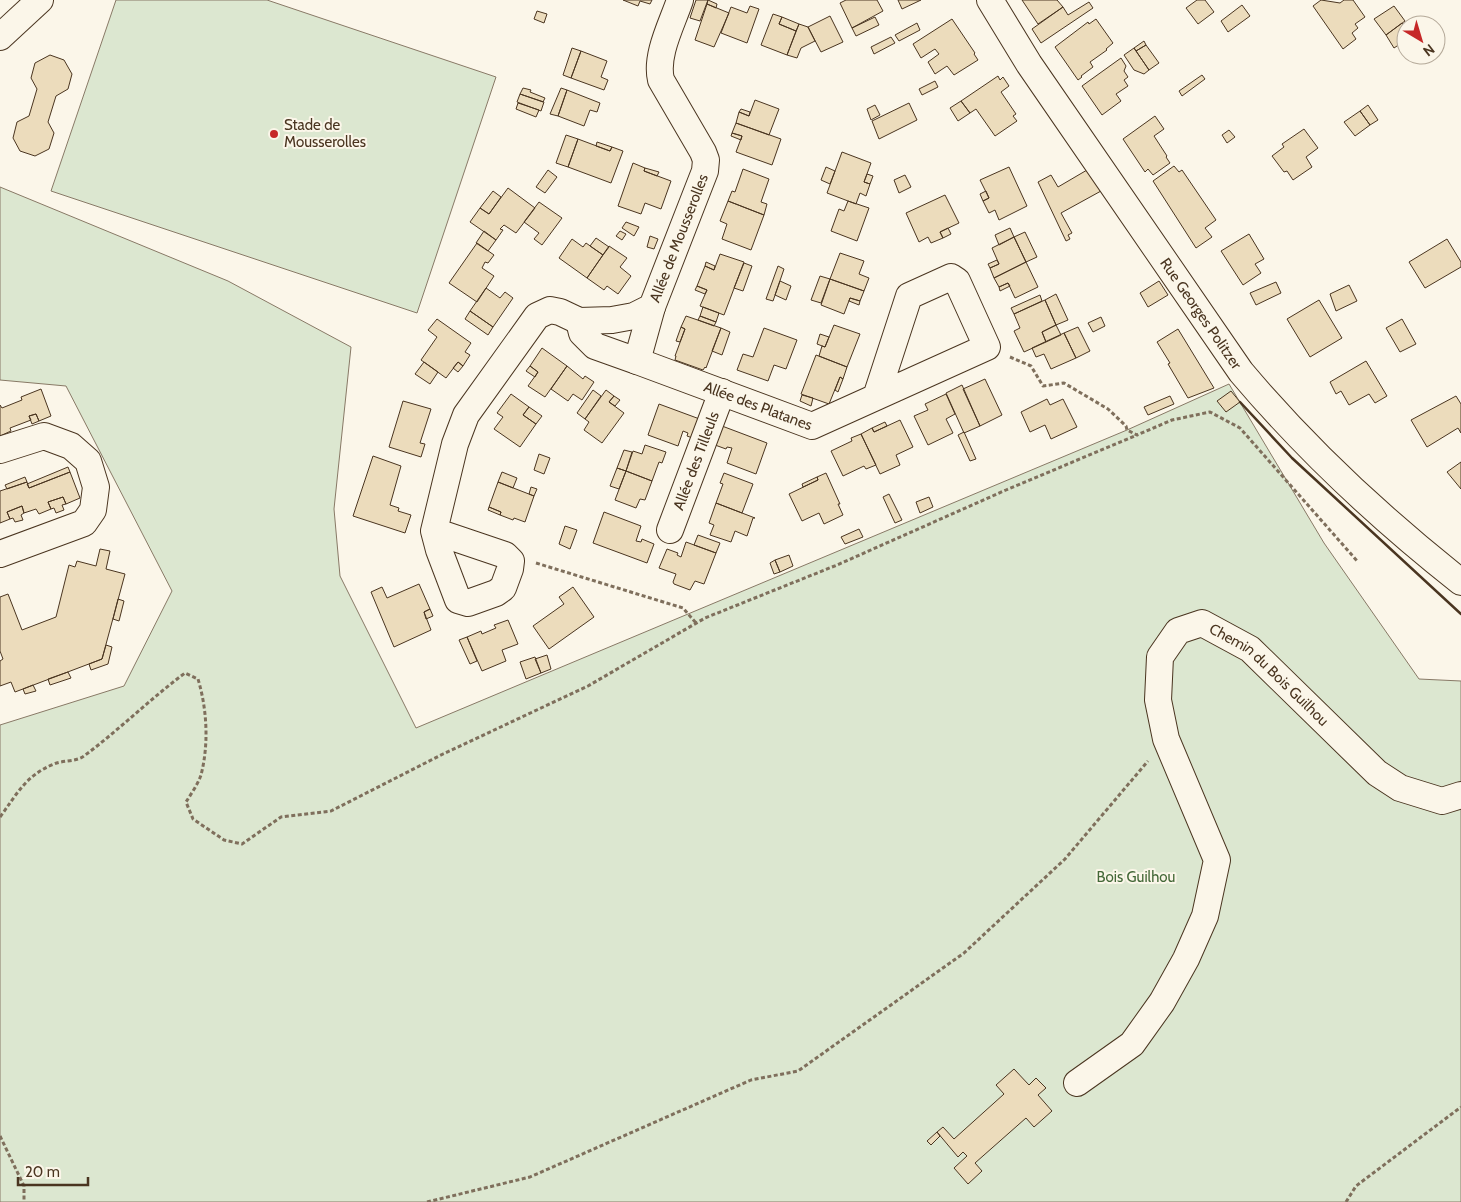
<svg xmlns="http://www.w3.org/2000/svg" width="1461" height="1202" viewBox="0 0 1461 1202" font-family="Cabin,sans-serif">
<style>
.green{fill:#dce7d0;stroke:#887966}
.building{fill:#ecdcbc;stroke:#4a3520}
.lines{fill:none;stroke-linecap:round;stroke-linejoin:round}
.minor-casing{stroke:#4a3520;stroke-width:28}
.path{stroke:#7f6f5c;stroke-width:3;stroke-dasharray:4 2.5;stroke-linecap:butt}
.minor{stroke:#fbf6e9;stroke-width:26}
.wall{stroke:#4a3520;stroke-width:2.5}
.poi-dot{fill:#c62828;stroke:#fbf6e9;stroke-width:2}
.labels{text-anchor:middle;stroke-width:4;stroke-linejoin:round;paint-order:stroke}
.poi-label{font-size:15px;fill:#4a3520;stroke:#fbf6e9;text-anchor:start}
.street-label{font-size:15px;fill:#4a3520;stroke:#fbf6e9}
.park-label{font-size:15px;fill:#436837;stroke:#fbf6e9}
</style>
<rect width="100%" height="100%" fill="#fbf6e9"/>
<path class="green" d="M 116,0 L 267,0 L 496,77 L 417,313 L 51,191 Z
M 0,187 L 228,281 L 351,347 L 334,509 L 340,576 L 416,728 L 1127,430 L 1229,384 L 1324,543 L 1419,679 L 1461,681 L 1461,1202 L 0,1202 L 0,725 L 124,686 L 172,591 L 66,386 L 0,380 Z"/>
<path class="building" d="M 623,0 L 652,0 L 650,4 L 640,1 L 638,6 Z
M 696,0 L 708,0 L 700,21 L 690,18 Z
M 708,0 L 717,4 L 716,8 L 707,4 Z
M 846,0 L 877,0 L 883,11 L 852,28 L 840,3 Z
M 898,0 L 921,0 L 902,9 Z
M 1022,0 L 1057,0 L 1063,7 L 1038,24 Z
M 1197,0 L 1205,0 L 1214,12 L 1198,24 L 1186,8 Z
M 1321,0 L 1340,3 L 1344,0 L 1353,0 L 1365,17 L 1355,24 L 1358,28 L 1352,33 L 1356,39 L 1343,49 L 1313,6 Z
M 1089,2 L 1093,8 L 1041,43 L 1032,29 L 1063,7 L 1068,15 Z
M 707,4 L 729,13 L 714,47 L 695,40 Z
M 1242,5 L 1250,16 L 1228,32 L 1221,21 Z
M 750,6 L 759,9 L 747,43 L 721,33 L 731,7 L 747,13 Z
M 1394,6 L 1405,21 L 1386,35 L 1374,19 Z
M 537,11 L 547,14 L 544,23 L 534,19 Z
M 773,14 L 782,17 L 779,24 L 796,31 L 787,55 L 761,45 Z
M 830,16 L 843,42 L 821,52 L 808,27 Z
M 782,17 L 799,24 L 796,31 L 779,24 Z
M 875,17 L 879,25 L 856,36 L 852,28 Z
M 952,19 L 975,53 L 974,54 L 978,60 L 954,75 L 947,66 L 935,74 L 928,62 L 939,54 L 935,49 L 921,58 L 913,44 Z
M 1096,19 L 1113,43 L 1106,49 L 1107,50 L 1090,62 L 1093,67 L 1081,76 L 1082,77 L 1078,80 L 1055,47 L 1088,22 L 1089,24 Z
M 917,23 L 920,30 L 899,41 L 895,35 Z
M 1402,23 L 1406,29 L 1406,40 L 1394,48 L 1386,35 Z
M 799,24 L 808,27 L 815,41 L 801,48 L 797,58 L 787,55 Z
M 891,37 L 895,43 L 874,54 L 871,47 Z
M 1144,41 L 1146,45 L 1136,51 L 1134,48 Z
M 1146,45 L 1159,63 L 1149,70 L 1136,51 Z
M 572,48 L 581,51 L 571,78 L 563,75 Z
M 1134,48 L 1149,70 L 1144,74 L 1134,70 L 1124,55 Z
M 581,51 L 607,61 L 601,77 L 608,80 L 604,90 L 571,78 Z
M 50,55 L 64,60 L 72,74 L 68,89 L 56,96 L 48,122 L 54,133 L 49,149 L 35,156 L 20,151 L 13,138 L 17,122 L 29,116 L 37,89 L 31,78 L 35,63 Z
M 1121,58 L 1126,66 L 1124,71 L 1128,77 L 1124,80 L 1128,86 L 1116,94 L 1121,101 L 1102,115 L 1082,86 Z
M 1202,75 L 1205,79 L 1182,96 L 1179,91 Z
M 998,76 L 1000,80 L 1003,77 L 1009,86 L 1001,92 L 1016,114 L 1013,116 L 1017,121 L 995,136 L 976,109 L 970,113 L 961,101 Z
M 935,81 L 938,87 L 922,95 L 919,89 Z
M 523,88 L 531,90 L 530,92 L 545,98 L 543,102 L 520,94 Z
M 561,88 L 567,90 L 558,116 L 550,114 Z
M 567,90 L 600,103 L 597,112 L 590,110 L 584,126 L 558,116 Z
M 520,94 L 544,102 L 541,111 L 517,102 Z
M 755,100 L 779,109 L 769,135 L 736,123 L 739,112 L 749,116 Z
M 961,101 L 970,113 L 958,121 L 950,108 Z
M 518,103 L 539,110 L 536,117 L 516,109 Z
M 909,103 L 917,120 L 879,139 L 872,121 Z
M 875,105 L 880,115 L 871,120 L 867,109 Z
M 1368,105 L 1378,120 L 1370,125 L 1360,111 Z
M 741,109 L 750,112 L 749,116 L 739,112 Z
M 1360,111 L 1370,125 L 1355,136 L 1344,122 Z
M 1155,116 L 1164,129 L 1154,136 L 1167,156 L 1166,157 L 1170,163 L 1153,175 L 1148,169 L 1145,172 L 1123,139 Z
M 736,123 L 781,139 L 772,165 L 736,152 L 742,136 L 732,133 Z
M 1304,129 L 1318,148 L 1306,157 L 1312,167 L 1293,180 L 1287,171 L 1284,172 L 1272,156 L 1284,147 L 1282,144 Z
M 1229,130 L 1235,137 L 1227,143 L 1222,135 Z
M 732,133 L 742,136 L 741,140 L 731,136 Z
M 566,135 L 578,139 L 568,167 L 556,163 Z
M 578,139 L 610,151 L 612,147 L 623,151 L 611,183 L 568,167 Z
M 597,142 L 612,147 L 610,151 L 596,146 Z
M 842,152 L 871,163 L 864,182 L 870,184 L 866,196 L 860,193 L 856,204 L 827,193 Z
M 633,163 L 645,168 L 644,171 L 671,181 L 661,209 L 645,203 L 641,214 L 618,206 Z
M 1174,166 L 1179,172 L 1182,170 L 1216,220 L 1205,228 L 1212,237 L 1196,248 L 1153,181 Z
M 826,167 L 835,171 L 830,184 L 821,180 Z
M 1009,167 L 1027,206 L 999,220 L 995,210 L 989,213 L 983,201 L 989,198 L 980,180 Z
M 645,168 L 659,172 L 657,176 L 644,171 Z
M 743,169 L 769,179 L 761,202 L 767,204 L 764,215 L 728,201 L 732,191 L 735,192 Z
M 548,170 L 557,177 L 545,193 L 536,187 Z
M 1087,170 L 1101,191 L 1061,213 L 1072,233 L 1068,235 L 1070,239 L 1066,241 L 1038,182 L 1051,175 L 1058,187 Z
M 867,174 L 873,176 L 870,184 L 864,182 Z
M 905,175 L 911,187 L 899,193 L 894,180 Z
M 508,188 L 535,208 L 516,233 L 504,225 L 500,229 L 503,230 L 496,240 L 470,222 L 480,208 L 489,214 Z
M 493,191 L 501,197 L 489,214 L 480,208 Z
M 986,191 L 989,198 L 983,201 L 980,194 Z
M 945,195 L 959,223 L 940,232 L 943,238 L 931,243 L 928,237 L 919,242 L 906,213 Z
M 728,201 L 764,215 L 751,250 L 722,239 L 727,224 L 720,221 Z
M 848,201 L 869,208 L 857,241 L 831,231 L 839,209 L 844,211 Z
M 539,202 L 562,218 L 542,245 L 534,239 L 539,233 L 524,222 Z
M 626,222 L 639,227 L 634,236 L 622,228 Z
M 948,228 L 951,234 L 943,238 L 940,232 Z
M 1010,228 L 1014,237 L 999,245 L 995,235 Z
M 484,231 L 496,240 L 488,251 L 476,243 Z
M 620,231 L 626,234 L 622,240 L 616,236 Z
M 1025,232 L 1037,257 L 1026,262 L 1014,237 Z
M 1249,234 L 1264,259 L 1255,264 L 1261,273 L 1243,285 L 1221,251 Z
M 650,236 L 658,239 L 654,249 L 647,247 Z
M 1014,237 L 1026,262 L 994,278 L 990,268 L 999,264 L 992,248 Z
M 596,238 L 609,247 L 603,255 L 590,246 Z
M 572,239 L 583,247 L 586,243 L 603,255 L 587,278 L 559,258 Z
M 1447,239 L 1461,262 L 1461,267 L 1425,288 L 1409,262 Z
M 477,243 L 494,255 L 488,263 L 485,262 L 482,268 L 494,276 L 477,302 L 449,283 Z
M 609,246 L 627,258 L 620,267 L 631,276 L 618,294 L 607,286 L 604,290 L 587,278 Z
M 840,253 L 864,261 L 859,274 L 869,278 L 864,291 L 830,279 Z
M 720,254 L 744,262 L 724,315 L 700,306 L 707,290 L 697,286 L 705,266 L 714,270 Z
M 997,260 L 999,264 L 990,268 L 988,264 Z
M 706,262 L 715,266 L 714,270 L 705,266 Z
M 1026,262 L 1038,287 L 1015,298 L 1008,283 L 999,287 L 994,278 Z
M 744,263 L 752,266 L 743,291 L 734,288 Z
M 778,266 L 784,269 L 773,301 L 766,299 Z
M 820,276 L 830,279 L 821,303 L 811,300 Z
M 830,279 L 864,291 L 860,301 L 850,298 L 844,314 L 821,305 Z
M 780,281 L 791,286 L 786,300 L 775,295 Z
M 1159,281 L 1168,295 L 1148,307 L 1140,293 Z
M 1276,282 L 1281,293 L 1256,305 L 1250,293 Z
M 1008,283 L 1010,286 L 1000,291 L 999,287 Z
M 1349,285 L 1357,301 L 1336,311 L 1330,294 Z
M 697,286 L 707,290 L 705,294 L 695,290 Z
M 486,288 L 500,298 L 505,292 L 513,298 L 493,327 L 470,311 Z
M 1056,294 L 1068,320 L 1056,325 L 1045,300 Z
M 1040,295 L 1042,301 L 1014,314 L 1011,308 Z
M 850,298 L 860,301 L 859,305 L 849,301 Z
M 1045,300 L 1056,325 L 1042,332 L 1046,342 L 1024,352 L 1014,331 L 1020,328 L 1014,314 Z
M 1319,300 L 1342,338 L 1310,357 L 1287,319 Z
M 703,307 L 719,313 L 716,322 L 700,316 Z
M 470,311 L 493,327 L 488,335 L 465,319 Z
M 686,316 L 721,328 L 706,368 L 705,367 L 703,370 L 675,360 L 676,356 L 675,356 L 685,329 L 681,327 Z
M 700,316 L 716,322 L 714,326 L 698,320 Z
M 1101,317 L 1105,326 L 1093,332 L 1088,323 Z
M 437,319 L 471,343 L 465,352 L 470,355 L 463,366 L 458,362 L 446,378 L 421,360 L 437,337 L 428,330 Z
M 1402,319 L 1416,344 L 1400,352 L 1386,328 Z
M 834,325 L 860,334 L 847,367 L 819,356 L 822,346 L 825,347 Z
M 1056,325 L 1061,335 L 1046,342 L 1042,332 Z
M 681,327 L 685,329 L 680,342 L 676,341 Z
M 1078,327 L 1090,351 L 1076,358 L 1064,333 Z
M 721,328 L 730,332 L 722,355 L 712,351 Z
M 764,328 L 797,340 L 786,369 L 774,365 L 768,381 L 737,370 L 743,354 L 753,357 Z
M 1178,329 L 1214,388 L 1188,398 L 1168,364 L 1170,363 L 1157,342 Z
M 1064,333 L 1076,358 L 1051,369 L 1044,354 L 1036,357 L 1032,348 Z
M 820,334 L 829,337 L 825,347 L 817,344 Z
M 542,348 L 567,366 L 545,397 L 528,386 L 538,372 L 530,366 Z
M 816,355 L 847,367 L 843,379 L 840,377 L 829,404 L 801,394 Z
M 1366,361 L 1387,396 L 1375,403 L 1369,394 L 1349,405 L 1341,391 L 1336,394 L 1330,382 Z
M 424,362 L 438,372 L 430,384 L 415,374 Z
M 458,362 L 463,366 L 458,372 L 453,368 Z
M 530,366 L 538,372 L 535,377 L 526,371 Z
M 567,366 L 583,379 L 585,376 L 594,382 L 582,400 L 573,394 L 568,401 L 551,389 Z
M 840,377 L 843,379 L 838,392 L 835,390 Z
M 985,379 L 1002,415 L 980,426 L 963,389 Z
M 962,385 L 980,426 L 964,433 L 946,393 Z
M 41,389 L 51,416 L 39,421 L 36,414 L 29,416 L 31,420 L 10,428 L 11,431 L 0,436 L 0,405 L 2,408 L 22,400 L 21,397 Z
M 593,390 L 601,396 L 585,419 L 577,413 Z
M 606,390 L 614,396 L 609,402 L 624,413 L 602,443 L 584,430 L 589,422 L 585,419 Z
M 1231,391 L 1240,402 L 1226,412 L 1217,401 Z
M 511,394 L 529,407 L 523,415 L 536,424 L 520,447 L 494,429 L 503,417 L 497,413 Z
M 946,394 L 955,414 L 946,419 L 953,433 L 928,445 L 914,416 L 928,410 L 925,404 Z
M 802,395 L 813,398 L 811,406 L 800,401 Z
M 614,396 L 620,400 L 615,406 L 609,402 Z
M 1170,396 L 1174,404 L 1148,415 L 1144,407 Z
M 1456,396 L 1461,404 L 1461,433 L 1458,428 L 1427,447 L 1411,420 Z
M 1047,399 L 1050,405 L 1063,399 L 1077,427 L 1051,439 L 1045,425 L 1030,432 L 1021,412 Z
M 403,401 L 431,409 L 420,443 L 425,444 L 421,457 L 389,447 Z
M 659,404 L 705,421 L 698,440 L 687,436 L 688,433 L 683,431 L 678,446 L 648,435 Z
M 529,407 L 542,416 L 536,424 L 523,415 Z
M 36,414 L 39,421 L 32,424 L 29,416 Z
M 900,420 L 913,447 L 896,455 L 900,465 L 880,474 L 861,434 L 872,428 L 874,432 Z
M 885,422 L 887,426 L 874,432 L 872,428 Z
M 722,426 L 767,443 L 756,474 L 727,463 L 732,448 L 727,447 L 726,449 L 715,445 Z
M 964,432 L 976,459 L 970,461 L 958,435 Z
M 861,434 L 876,465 L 866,469 L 864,466 L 843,476 L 831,451 L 852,441 L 851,438 Z
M 645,445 L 666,452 L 662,463 L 659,462 L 652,481 L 626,471 L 633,451 L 642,454 Z
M 624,450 L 632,452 L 626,471 L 617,468 Z
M 539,454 L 550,458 L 544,474 L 534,470 Z
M 373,456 L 401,466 L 390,505 L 399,508 L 398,511 L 411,515 L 405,533 L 353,516 Z
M 1461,462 L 1461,489 L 1447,472 Z
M 68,467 L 70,472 L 29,488 L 27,484 Z
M 617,468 L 626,471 L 619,489 L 610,486 Z
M 626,471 L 652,481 L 645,500 L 640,499 L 636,508 L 615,500 Z
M 70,472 L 80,498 L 66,504 L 63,497 L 48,502 L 51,509 L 39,514 L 36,509 L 24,513 L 22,506 L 7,512 L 10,519 L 0,523 L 0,491 L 27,482 L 29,488 Z
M 502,472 L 517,478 L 513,488 L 498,482 Z
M 724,473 L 753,484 L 742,513 L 716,503 L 723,484 L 720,483 Z
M 826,473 L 840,504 L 838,504 L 843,515 L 824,524 L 819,513 L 802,521 L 789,494 L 818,480 L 817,477 Z
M 25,477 L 27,482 L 7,489 L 5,485 Z
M 817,477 L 818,480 L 803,487 L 802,484 Z
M 498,482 L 534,496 L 525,522 L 514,518 L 513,520 L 500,515 L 501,512 L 489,507 Z
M 531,487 L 537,489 L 534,496 L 529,494 Z
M 889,494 L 902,520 L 895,523 L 883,497 Z
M 63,497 L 66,504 L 62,505 L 64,510 L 56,513 L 54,508 L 51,509 L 48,502 Z
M 929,497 L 933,507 L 920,513 L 916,502 Z
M 716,503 L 755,518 L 753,518 L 747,536 L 735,531 L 731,542 L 710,535 L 714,525 L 709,523 Z
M 22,506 L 24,513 L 21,515 L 23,520 L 15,522 L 13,518 L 10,519 L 7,512 Z
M 489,507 L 501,512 L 500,515 L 488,510 Z
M 604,512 L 641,526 L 636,541 L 641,542 L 642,539 L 654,544 L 647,563 L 593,543 Z
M 565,526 L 577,530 L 570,549 L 559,544 Z
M 859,529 L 863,537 L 845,544 L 841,537 Z
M 698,535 L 720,543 L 716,553 L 694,545 Z
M 686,542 L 716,553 L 704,584 L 695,581 L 690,590 L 674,584 L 673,582 L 676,574 L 659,568 L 667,549 L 678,553 L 677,555 L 681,557 Z
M 100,549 L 110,551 L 106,569 L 125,574 L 102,659 L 15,692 L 11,682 L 0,686 L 0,661 L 3,659 L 0,651 L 0,597 L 8,594 L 22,630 L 56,617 L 69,565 L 75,567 L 77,561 L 96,566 Z
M 789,555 L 793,566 L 780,572 L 775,560 Z
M 775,560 L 780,572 L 774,574 L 770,563 Z
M 419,584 L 430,609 L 424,612 L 431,630 L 394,647 L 371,592 L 382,587 L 387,598 Z
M 573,587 L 594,617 L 549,649 L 533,626 L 564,604 L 559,597 Z
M 118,599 L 124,601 L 119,621 L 113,619 Z
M 430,609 L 433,616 L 426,619 L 424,612 Z
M 508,620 L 518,644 L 502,650 L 506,661 L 482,671 L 467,637 L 481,631 L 482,634 L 496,628 L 494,625 Z
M 467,637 L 477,661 L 470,664 L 459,640 Z
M 106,645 L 112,647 L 108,664 L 91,670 L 89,664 L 102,659 Z
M 547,655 L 551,669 L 541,673 L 535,659 Z
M 535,657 L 541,673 L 526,679 L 520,662 Z
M 68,672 L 71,678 L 50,685 L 48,679 Z
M 33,685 L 36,691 L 25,694 L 23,689 Z
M 1014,1069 L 1029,1085 L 1036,1078 L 1046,1088 L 1038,1095 L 1052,1111 L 1034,1127 L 1026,1118 L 975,1163 L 982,1171 L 968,1184 L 954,1168 L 967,1156 L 963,1152 L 958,1157 L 937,1132 L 943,1127 L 954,1139 L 1004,1094 L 996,1085 Z
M 937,1132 L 940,1136 L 931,1145 L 927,1141 Z"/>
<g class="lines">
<defs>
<g id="minor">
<path id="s1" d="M 990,0 L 1029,64 L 1241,372 C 1307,450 1381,519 1461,582"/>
<path d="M 0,37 L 40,0"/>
<path d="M 579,321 L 582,333 L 595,346 L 637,361 L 652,307"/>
<path id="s2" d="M 637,361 L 812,426 L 987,347 L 957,281 L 951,277 L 909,296 L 876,397"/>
<path d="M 0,450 L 44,436 L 71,446 L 88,461 L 96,487 L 93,510 L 84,523 L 0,554"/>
<path id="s3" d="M 670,530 L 722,392"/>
<path id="s4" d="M 434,531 L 505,555 L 511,561 L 510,569 L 503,588 L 496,593 L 468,603 L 458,600 L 439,550 L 434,531 L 455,444 L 466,415 L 537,316 L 550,310 L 560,312 L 579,321 L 612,320 L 634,316 L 652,307 L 705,171 L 706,160 L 703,152 L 661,80 C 655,55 672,24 680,0"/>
<path id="s5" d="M 1077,1083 L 1132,1044 L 1162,1002 L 1186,959 L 1205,916 L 1217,860 L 1166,739 L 1158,700 L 1160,657 L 1178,631 L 1202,623 L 1250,649 L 1377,773 L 1400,788 L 1442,801 L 1461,795"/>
</g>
</defs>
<use href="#minor" class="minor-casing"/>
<path class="path" d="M 1010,357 L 1031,366 L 1043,386 L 1064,383 L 1108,409 L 1126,426 L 1127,430 L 1137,435 L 1172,420 L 1210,412 L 1240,428 L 1358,562
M 536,563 L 683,608 L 696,623
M 0,817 C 17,794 26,775 54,764 C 63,760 76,762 84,756 C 119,730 150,699 185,673 L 198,679 C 207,709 209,744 201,775 C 198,784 191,794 186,802 L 193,819 L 224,840 L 242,844 L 281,817 L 331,811 L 443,754 L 588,686 L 705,618 L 837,565 L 1006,490 L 1137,435
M 0,1136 L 24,1186 L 24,1202
M 427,1202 L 530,1177 L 751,1080 L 798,1071 L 964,953 L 1065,859 L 1148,761
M 1346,1202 L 1356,1186 L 1461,1107"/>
<use href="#minor" class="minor"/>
<path class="wall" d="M 1240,402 L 1292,458 L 1461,614"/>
</g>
<circle class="poi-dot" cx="274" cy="134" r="5"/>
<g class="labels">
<g class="poi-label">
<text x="284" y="130">Stade de<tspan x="284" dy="17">Mousserolles</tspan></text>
</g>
<g class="street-label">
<text dy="5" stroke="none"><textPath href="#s4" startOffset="671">Allée de Mousserolles</textPath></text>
<text dy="5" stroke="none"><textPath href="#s1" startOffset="378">Rue Georges Politzer</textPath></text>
<text dy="5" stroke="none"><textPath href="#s2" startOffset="129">Allée des Platanes</textPath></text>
<text dy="5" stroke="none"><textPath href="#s3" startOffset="74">Allée des Tilleuls</textPath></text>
<text dy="5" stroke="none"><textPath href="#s5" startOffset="629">Chemin du Bois Guilhou</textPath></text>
</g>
<g class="park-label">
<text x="1136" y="882">Bois Guilhou</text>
</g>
</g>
<g transform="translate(1421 40) rotate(142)"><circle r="24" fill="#fbf6e9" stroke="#b4a999"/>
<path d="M0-4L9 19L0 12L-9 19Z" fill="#c62828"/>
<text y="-8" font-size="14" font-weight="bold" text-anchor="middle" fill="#4a3520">N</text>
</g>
<path d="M18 1177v8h70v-8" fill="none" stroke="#4a3520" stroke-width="2.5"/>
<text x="25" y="1177" font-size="15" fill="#4a3520" stroke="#fbf6e9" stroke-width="4" paint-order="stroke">20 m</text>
</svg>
